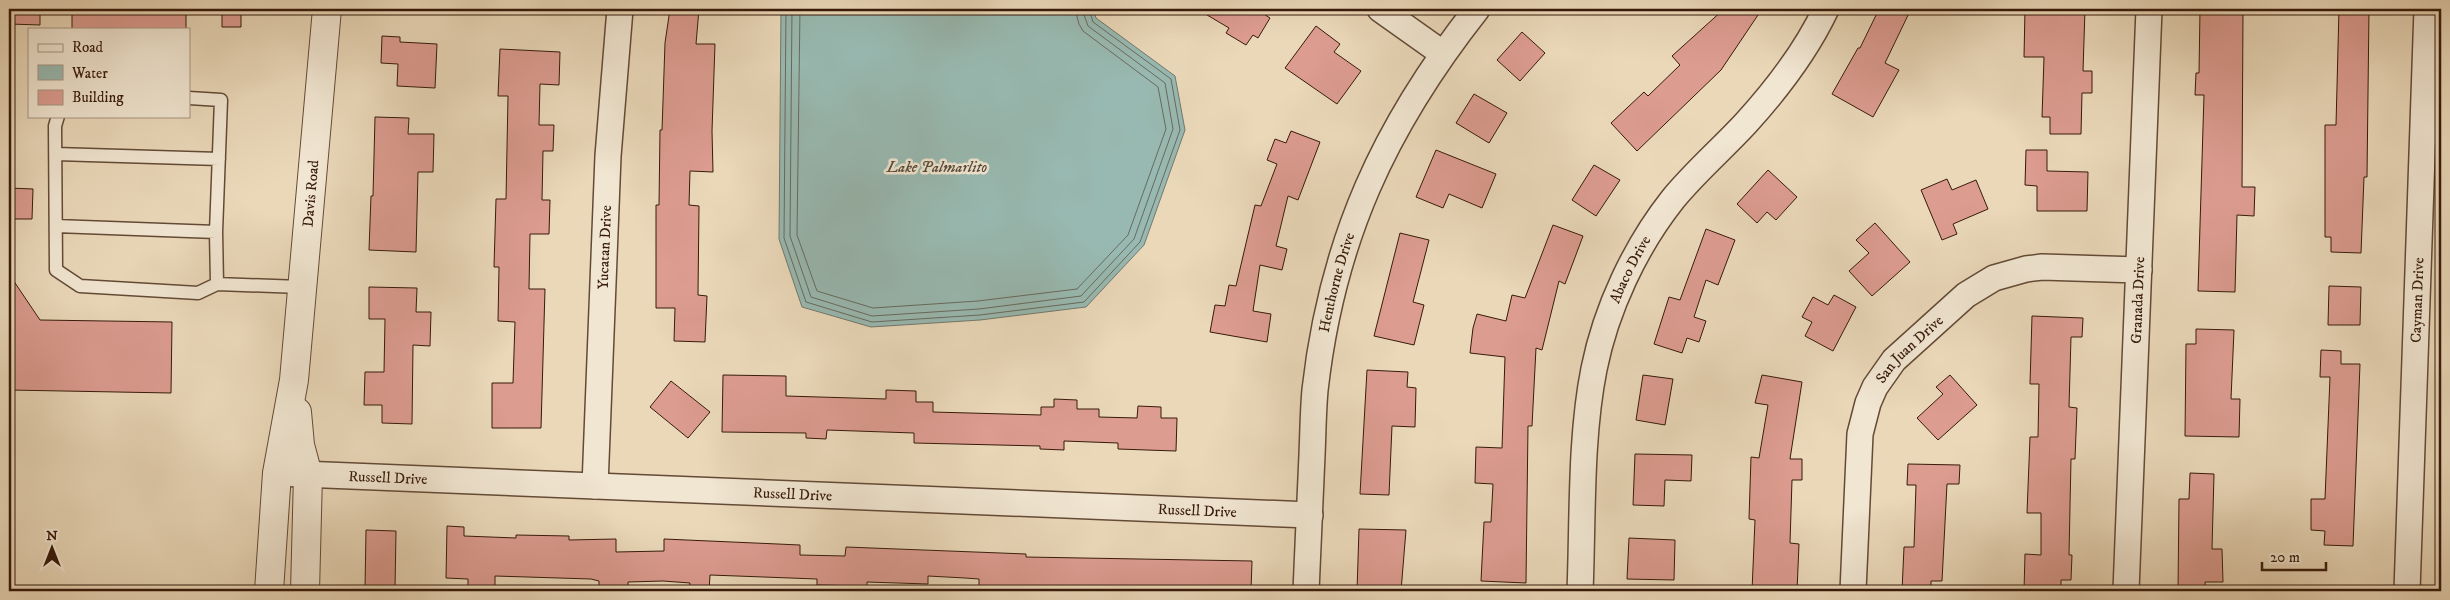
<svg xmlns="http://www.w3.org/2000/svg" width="2450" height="600" viewBox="0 0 2450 600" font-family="'IM FELL DW Pica',serif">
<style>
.water{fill:#98b9b1;stroke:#71796e}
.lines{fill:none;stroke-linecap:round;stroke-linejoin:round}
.shore{stroke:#686a5e;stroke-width:1}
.building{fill:#dc9c90;stroke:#371a0a}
.service-casing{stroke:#644a36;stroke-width:15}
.minor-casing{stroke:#644a36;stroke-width:28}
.tertiary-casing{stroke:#644a36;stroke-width:30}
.service{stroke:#f1e6d2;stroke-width:12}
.minor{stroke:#f1e6d2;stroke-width:25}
.tertiary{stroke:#f1e6d2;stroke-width:28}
.labels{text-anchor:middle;stroke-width:5;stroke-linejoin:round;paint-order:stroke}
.street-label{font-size:15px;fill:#371a0a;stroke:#f1e6d2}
.water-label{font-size:16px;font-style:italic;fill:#544a3c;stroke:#f1e6d2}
</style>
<rect width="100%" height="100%" fill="#ead8b9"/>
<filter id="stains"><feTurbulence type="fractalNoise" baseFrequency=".004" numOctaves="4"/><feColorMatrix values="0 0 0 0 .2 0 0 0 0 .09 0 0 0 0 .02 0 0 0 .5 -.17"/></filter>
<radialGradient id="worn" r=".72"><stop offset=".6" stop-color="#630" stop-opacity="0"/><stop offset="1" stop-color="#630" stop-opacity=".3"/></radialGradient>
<path class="water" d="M 781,9 L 1093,9 L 1096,18 L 1175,76 L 1185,130 L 1144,245 L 1086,307 L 980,320 L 871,327 L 802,307 L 779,239 Z"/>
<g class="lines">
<path class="shore" d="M 786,9 L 784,238 L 806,302 L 872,322 L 980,315 L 1084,302 L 1140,242 L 1180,130 L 1171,79 L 1093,22 L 1089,9
M 792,9 L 790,236 L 811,297 L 872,316 L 979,309 L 1081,296 L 1134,239 L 1173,129 L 1165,83 L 1088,26 L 1082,9
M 800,9 L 797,235 L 817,291 L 873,308 L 978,301 L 1077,289 L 1128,235 L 1166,129 L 1158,87 L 1083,31 L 1079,24 L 1075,9"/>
</g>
<path class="building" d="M 9,9 L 40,9 L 40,25 L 9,24 Z
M 72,9 L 186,9 L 186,29 L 72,29 Z
M 222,9 L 241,9 L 241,27 L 222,27 Z
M 670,9 L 699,9 L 696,44 L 715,44 L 712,131 L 713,172 L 690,171 L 689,205 L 699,206 L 698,295 L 707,296 L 705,342 L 674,341 L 675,308 L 656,308 L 656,205 L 659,205 L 660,130 L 662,130 L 665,43 Z
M 1197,9 L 1256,9 L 1270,18 L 1258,38 L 1253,35 L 1246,45 L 1226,33 L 1229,28 Z
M 1724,9 L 1749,9 L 1758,15 L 1721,70 L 1637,151 L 1611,123 L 1644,92 L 1648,96 L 1680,65 L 1672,56 Z
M 1879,9 L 1911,9 L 1885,63 L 1899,70 L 1873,117 L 1832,94 L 1858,48 L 1860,48 Z
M 2025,9 L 2085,9 L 2083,71 L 2092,71 L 2092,93 L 2082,93 L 2081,134 L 2050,134 L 2050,117 L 2042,117 L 2044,57 L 2024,57 Z
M 2200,9 L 2243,9 L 2242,187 L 2255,187 L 2254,216 L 2237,215 L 2235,292 L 2198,291 L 2204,95 L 2195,95 L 2196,73 L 2199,73 Z
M 2339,9 L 2369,9 L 2367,177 L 2364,177 L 2361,253 L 2331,252 L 2331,237 L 2325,237 L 2325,125 L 2336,125 Z
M 1316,26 L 1340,44 L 1334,52 L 1361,71 L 1337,104 L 1285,68 Z
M 1522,32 L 1545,53 L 1520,81 L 1497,60 Z
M 382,36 L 400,37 L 400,42 L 437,44 L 435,88 L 397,86 L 398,64 L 381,63 Z
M 500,49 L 560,52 L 559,85 L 540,84 L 539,125 L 554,125 L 553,151 L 543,151 L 542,200 L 550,200 L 549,234 L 530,234 L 529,289 L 545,289 L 541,428 L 492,428 L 492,383 L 513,383 L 515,322 L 498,321 L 499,267 L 494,267 L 496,199 L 506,199 L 508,96 L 498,96 Z
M 1474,94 L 1507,113 L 1489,143 L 1456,123 Z
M 375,117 L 409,118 L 408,134 L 434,134 L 433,172 L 418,172 L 416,252 L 369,250 L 371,196 L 373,196 Z
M 1291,131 L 1320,142 L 1298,200 L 1288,196 L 1276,246 L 1287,249 L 1282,270 L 1260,265 L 1253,311 L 1271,314 L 1267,342 L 1210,332 L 1215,305 L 1225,306 L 1229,285 L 1236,286 L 1255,205 L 1261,206 L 1277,164 L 1267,160 L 1275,139 L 1286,143 Z
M 1436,150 L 1496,174 L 1482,208 L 1449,194 L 1443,208 L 1416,197 Z
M 2026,150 L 2047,150 L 2047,171 L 2088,172 L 2087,211 L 2037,211 L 2037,186 L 2025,185 Z
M 1594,165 L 1620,180 L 1596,216 L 1572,200 Z
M 1768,170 L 1797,197 L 1776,220 L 1767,212 L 1757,223 L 1737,204 Z
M 1947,179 L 1952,190 L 1976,180 L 1988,209 L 1953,224 L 1957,234 L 1942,240 L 1921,190 Z
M 9,188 L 33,189 L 32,219 L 9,219 Z
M 1875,223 L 1910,262 L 1872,296 L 1849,271 L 1869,253 L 1856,240 Z
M 1553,225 L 1583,236 L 1565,284 L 1559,281 L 1542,350 L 1536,348 L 1532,426 L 1528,426 L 1526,583 L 1481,581 L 1484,522 L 1491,522 L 1493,484 L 1475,483 L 1476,447 L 1502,448 L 1505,357 L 1470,353 L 1473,328 L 1477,314 L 1506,321 L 1512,295 L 1525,298 Z
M 1706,229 L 1735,240 L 1718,285 L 1706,280 L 1694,317 L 1706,321 L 1699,342 L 1687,338 L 1682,353 L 1654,344 L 1669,297 L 1680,300 Z
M 1400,233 L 1429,240 L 1413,302 L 1424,305 L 1414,345 L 1374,336 Z
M 9,274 L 40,320 L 172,322 L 171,393 L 9,390 Z
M 2329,286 L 2361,287 L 2360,325 L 2328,325 Z
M 369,287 L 417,288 L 416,312 L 431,312 L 430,346 L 413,345 L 412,424 L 382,423 L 382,405 L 364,405 L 365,372 L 384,372 L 385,319 L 369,319 Z
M 1834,295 L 1856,307 L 1833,351 L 1805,336 L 1812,322 L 1802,317 L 1813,297 L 1828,305 Z
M 2032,316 L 2083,318 L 2082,337 L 2071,337 L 2069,407 L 2077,408 L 2075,459 L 2071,459 L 2069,555 L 2072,555 L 2071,580 L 2061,580 L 2061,591 L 2024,591 L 2025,554 L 2041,555 L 2041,513 L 2027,513 L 2030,437 L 2038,437 L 2039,384 L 2030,384 Z
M 2196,329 L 2234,330 L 2231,399 L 2240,399 L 2239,437 L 2185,436 L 2186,344 L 2196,344 Z
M 2321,350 L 2341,351 L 2341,364 L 2360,364 L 2353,546 L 2324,545 L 2325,531 L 2311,530 L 2311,499 L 2325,499 L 2330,377 L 2320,377 Z
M 1367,370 L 1408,372 L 1407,387 L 1416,388 L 1415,427 L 1392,426 L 1389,495 L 1360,494 Z
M 723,375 L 786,376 L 786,396 L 886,399 L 886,390 L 916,391 L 916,402 L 933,402 L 933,412 L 1041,415 L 1041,407 L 1054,407 L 1054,399 L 1077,400 L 1077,409 L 1099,409 L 1099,417 L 1137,418 L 1138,406 L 1161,407 L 1161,418 L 1177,418 L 1176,451 L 1118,449 L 1118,443 L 1064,441 L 1064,450 L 1040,449 L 1040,446 L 914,443 L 914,433 L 827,430 L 826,439 L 806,438 L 806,433 L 722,432 Z
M 1643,375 L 1673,379 L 1665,425 L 1636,420 Z
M 1762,375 L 1802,382 L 1790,459 L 1802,459 L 1802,480 L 1792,480 L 1790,543 L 1799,544 L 1797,591 L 1752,591 L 1755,520 L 1749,519 L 1751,457 L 1759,458 L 1768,405 L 1755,403 Z
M 1950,375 L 1977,405 L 1938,440 L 1917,418 L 1943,394 L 1936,387 Z
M 671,381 L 710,412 L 688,438 L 650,407 Z
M 1635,454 L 1692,455 L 1691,481 L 1665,480 L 1664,506 L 1633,505 Z
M 1908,464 L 1960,465 L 1959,484 L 1947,484 L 1942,581 L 1931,581 L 1931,591 L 1902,591 L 1904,547 L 1914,547 L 1916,485 L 1907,485 Z
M 2190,473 L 2214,474 L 2212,549 L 2222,549 L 2223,582 L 2205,582 L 2206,591 L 2178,591 L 2179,499 L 2189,499 Z
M 447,526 L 464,527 L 464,536 L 516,538 L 516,535 L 569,536 L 569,540 L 616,539 L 616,552 L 664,551 L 664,539 L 800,545 L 800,555 L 845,556 L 846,547 L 1026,554 L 1026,557 L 1252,561 L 1251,591 L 1061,591 L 1025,589 L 1025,590 L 994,591 L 994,589 L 979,588 L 979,579 L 965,578 L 928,576 L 928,584 L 867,582 L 867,586 L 817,585 L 817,579 L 710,575 L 709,591 L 689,591 L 690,583 L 663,581 L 628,582 L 628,591 L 599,591 L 599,581 L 591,579 L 495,576 L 495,588 L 468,587 L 468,579 L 446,578 Z
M 1359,529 L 1406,530 L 1401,591 L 1357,591 Z
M 366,530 L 396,531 L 395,589 L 365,589 Z
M 1629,538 L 1675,540 L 1674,580 L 1627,579 Z"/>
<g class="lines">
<defs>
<path id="service" d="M 189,98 L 221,100 L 216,232 L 217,284
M 58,116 L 55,126 L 56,270 L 80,286 L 198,293 L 217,284 L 301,287
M 56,154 L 219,159
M 56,226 L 216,232"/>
<g id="minor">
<path d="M 1380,9 L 1442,53"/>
<path id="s1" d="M 277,473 L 1310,515"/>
<path id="s2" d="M 595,486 L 608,156 L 620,9"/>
<path id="s3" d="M 1306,591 C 1308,546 1310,500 1312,455 C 1313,433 1313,412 1315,390 C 1332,240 1384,127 1477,9"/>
<path id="s4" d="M 1580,591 C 1583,520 1580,439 1594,369 C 1606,309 1635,247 1673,199 C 1695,172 1722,149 1746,123 C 1777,89 1806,51 1826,9"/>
<path id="s5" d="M 1853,591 L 1860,434 L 1868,403 L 1875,387 L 1894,360 L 1966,295 L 1994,278 L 2026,269 L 2042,267 L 2139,270"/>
<path id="s6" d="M 2126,591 L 2149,9"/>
<path id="s7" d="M 2407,591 L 2427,9"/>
</g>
<g id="tertiary">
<path d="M 297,412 L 300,445 L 308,475 L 305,591"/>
<path id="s8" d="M 269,591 L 277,473 L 294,380 L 327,9"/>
</g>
</defs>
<use href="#service" class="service-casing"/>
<use href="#minor" class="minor-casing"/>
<use href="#tertiary" class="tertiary-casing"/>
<use href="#service" class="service"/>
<use href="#minor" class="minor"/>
<use href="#tertiary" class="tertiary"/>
</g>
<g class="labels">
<g class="street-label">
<text dy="5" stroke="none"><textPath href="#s8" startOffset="400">Davis Road</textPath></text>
<text dy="5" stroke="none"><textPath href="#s2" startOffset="239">Yucatan Drive</textPath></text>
<text dy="5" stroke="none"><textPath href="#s4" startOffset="329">Abaco Drive</textPath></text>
<text dy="5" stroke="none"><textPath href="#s3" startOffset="311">Henthorne Drive</textPath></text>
<text dy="5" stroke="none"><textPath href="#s6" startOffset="291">Granada Drive</textPath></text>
<text dy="5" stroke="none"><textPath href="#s7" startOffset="291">Cayman Drive</textPath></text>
<text dy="5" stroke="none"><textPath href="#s5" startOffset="258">San Juan Drive</textPath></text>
<text dy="5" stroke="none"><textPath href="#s1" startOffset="111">Russell Drive</textPath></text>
<text dy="5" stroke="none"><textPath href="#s1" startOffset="516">Russell Drive</textPath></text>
<text dy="5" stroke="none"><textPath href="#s1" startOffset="921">Russell Drive</textPath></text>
</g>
<g class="water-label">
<text x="937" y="172">Lake Palmarlito</text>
</g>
</g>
<rect width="2450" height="600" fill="none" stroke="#ead8b9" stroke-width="30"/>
<rect x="10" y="10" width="2430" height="580" fill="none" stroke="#371a0a" stroke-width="2.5"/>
<rect x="15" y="15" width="2420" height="570" fill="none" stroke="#371a0a"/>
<rect x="28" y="28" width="162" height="90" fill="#f1e6d2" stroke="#a79482"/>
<rect x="38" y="44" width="25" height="8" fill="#f1e6d2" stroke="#a79482"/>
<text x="72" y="52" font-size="15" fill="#371a0a">Road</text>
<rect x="38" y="65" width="25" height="15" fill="#98b9b1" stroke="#a79482"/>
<text x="72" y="78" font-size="15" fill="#371a0a">Water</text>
<rect x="38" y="90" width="25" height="15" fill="#dc9c90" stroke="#a79482"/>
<text x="72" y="102" font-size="15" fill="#371a0a">Building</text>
<g transform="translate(52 548)" stroke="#f1e6d2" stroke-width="4" paint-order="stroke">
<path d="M0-4L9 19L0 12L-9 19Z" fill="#371a0a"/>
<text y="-8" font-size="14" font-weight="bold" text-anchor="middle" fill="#371a0a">N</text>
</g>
<path d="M2262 562v8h64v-8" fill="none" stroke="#371a0a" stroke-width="2.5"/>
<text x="2270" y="562" font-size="15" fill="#371a0a" stroke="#f1e6d2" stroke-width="4" paint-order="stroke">20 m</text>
<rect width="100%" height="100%" filter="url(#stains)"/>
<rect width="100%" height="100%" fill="url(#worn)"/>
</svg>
